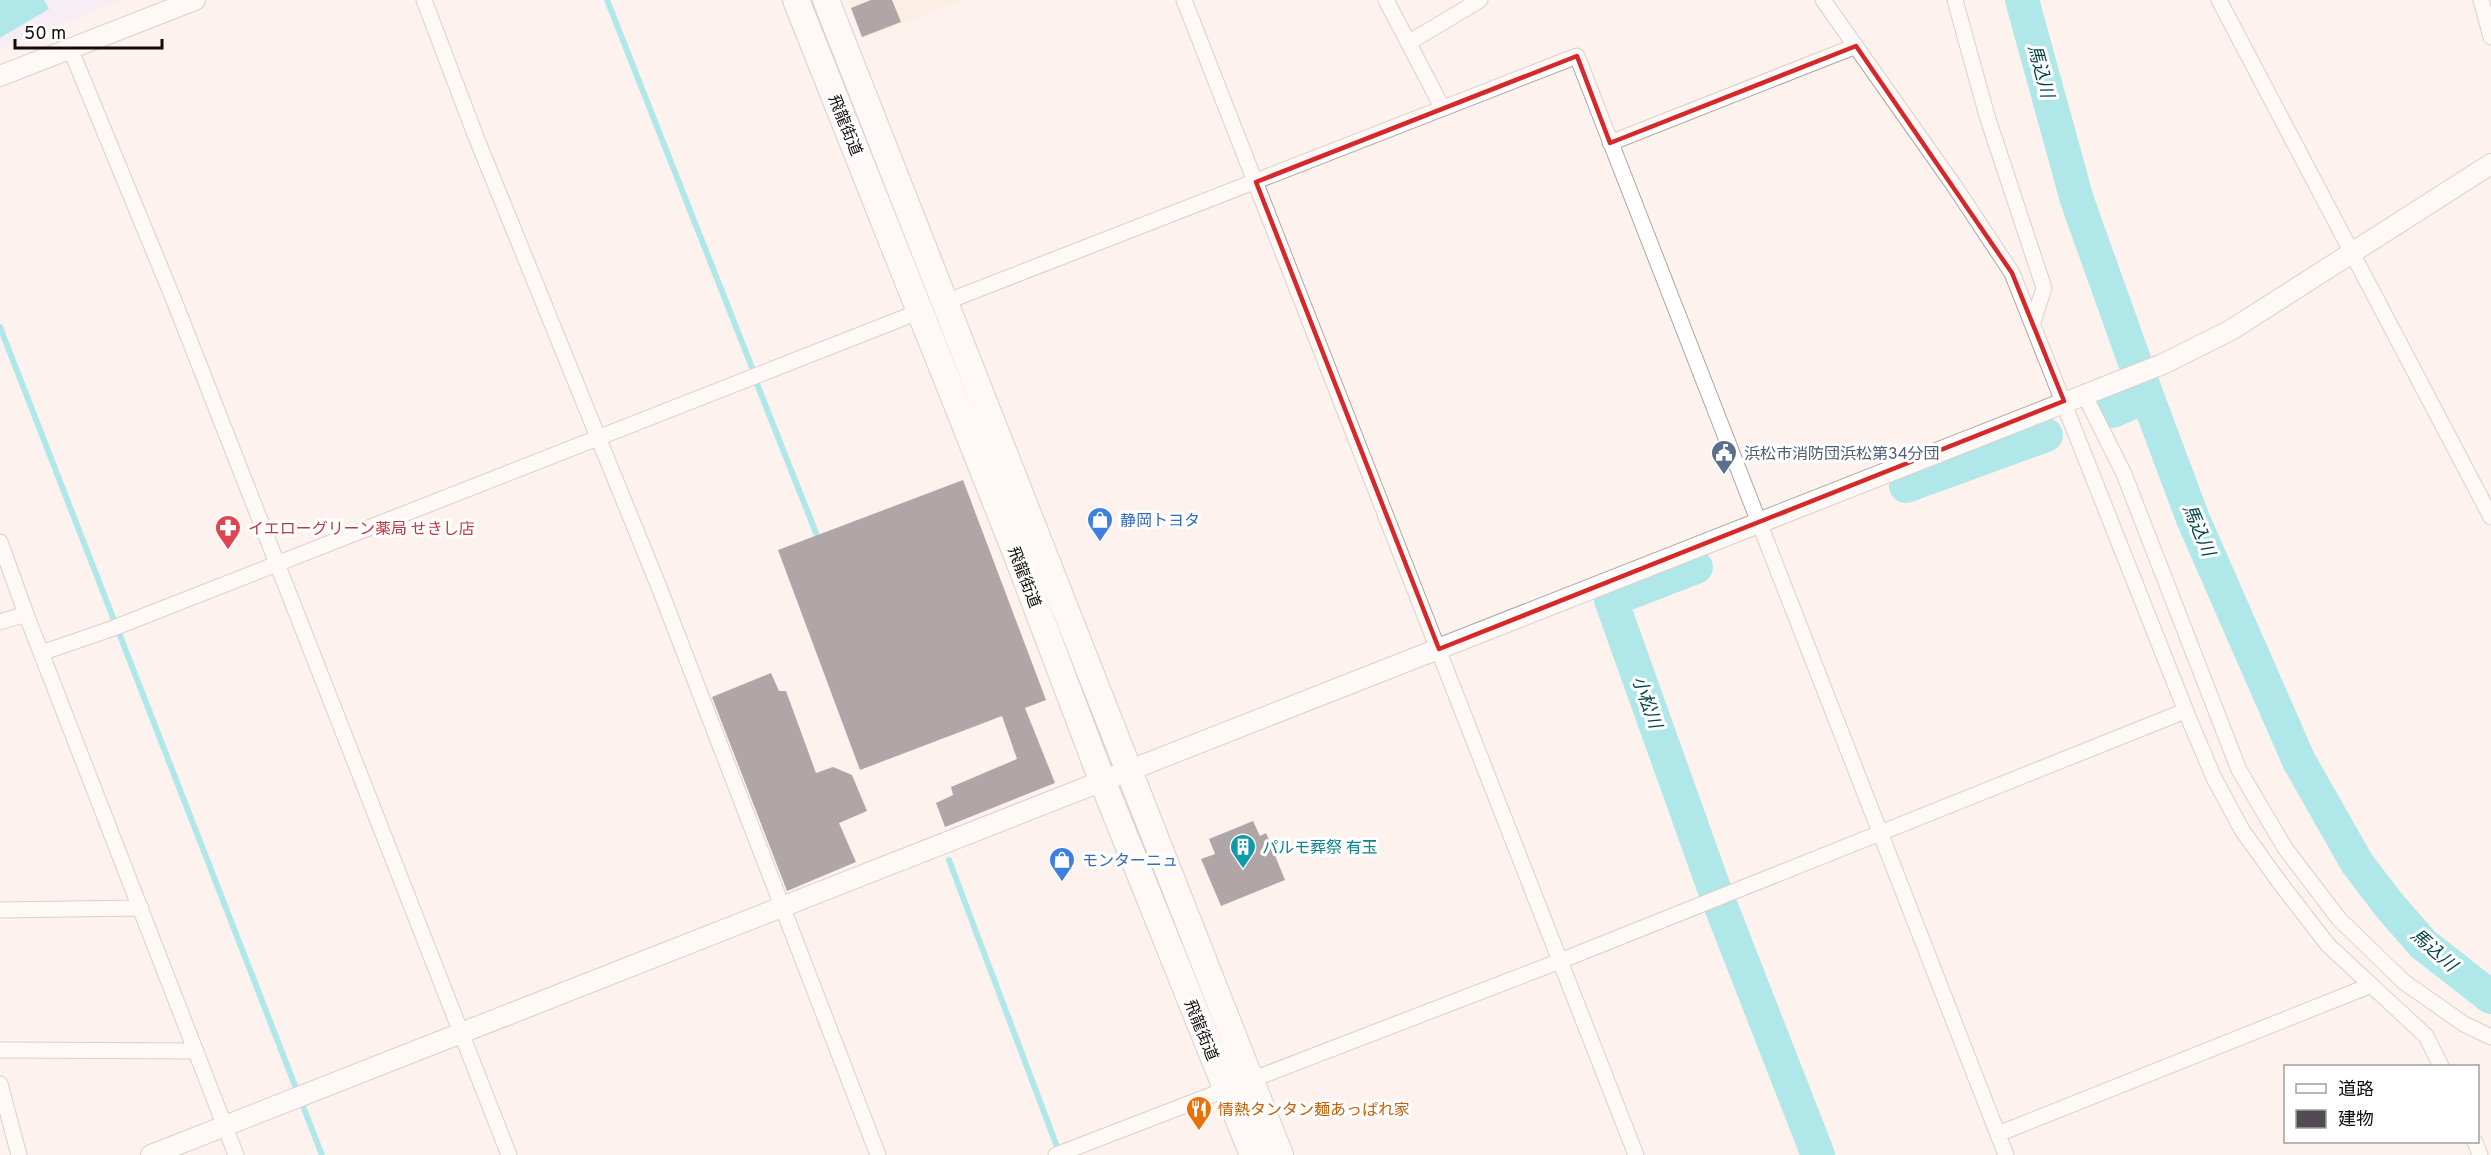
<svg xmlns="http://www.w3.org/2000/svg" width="2491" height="1155" viewBox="0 0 2491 1155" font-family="Overpass,'Noto Sans JP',sans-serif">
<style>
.commercial{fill:#f9e8d6}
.education{fill:#f0e6fb}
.water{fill:#53dbe3}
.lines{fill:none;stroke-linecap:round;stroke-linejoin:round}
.stream{stroke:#53dbe3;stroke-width:6}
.river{stroke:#53dbe3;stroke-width:34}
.building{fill:#534b53}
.minor-casing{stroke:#b1a5a0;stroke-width:17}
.tertiary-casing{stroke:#b1a5a0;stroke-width:22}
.trunk-casing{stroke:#b1a5a0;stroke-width:28}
.minor{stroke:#fff;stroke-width:15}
.tertiary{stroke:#fff;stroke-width:20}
.trunk{stroke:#fff;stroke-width:26}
.marked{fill:none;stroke:#d62828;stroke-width:4.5;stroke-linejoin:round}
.labels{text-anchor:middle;stroke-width:6;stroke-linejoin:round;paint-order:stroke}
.street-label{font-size:16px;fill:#120d0c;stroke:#fff}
.service-label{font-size:16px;fill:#4e5e75;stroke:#fff;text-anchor:start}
.shop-label{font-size:16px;fill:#366cbe;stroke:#fff;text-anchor:start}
.health-label{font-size:16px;fill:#be3a42;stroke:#fff;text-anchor:start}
.culture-label{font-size:16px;fill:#0d838f;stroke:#fff;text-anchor:start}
.food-label{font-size:16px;fill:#c56008;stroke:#fff;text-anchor:start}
.water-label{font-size:18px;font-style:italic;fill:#014346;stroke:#fff}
</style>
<rect width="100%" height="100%" fill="#fdf2ee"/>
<path class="commercial" d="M 847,0 L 963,0 L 862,39 Z"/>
<path class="education" d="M 0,0 L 121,0 L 0,49 Z"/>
<path class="water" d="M 0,0 L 44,0 L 49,9 L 0,38 Z"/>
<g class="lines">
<path class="stream" d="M 607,0 L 753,370
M 0,327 L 322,1155
M 757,384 L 816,533
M 949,860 L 1059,1152"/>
<path class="river" d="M 2022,0 L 2077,200 L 2147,396 L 2193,519 L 2299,761 L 2357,863 L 2389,905 L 2423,944 L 2491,997
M 2112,411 L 2147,396
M 1906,486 L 2046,435
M 1696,567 L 1611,600 L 1715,891
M 1720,904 L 1818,1155"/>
</g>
<path class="building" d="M 871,0 L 892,0 L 901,22 L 862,37 L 851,8 Z
M 963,480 L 1046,700 L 1025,708 L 1055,783 L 945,827 L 936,803 L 953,795 L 951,787 L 1017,759 L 1002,716 L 860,770 L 778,550 Z
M 771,673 L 779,691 L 786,691 L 816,773 L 833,767 L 852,775 L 867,811 L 839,823 L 856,862 L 787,891 L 712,697 Z
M 1253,821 L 1260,836 L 1266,833 L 1285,880 L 1221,906 L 1201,859 L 1215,854 L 1209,839 Z"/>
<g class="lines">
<defs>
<path id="minor" d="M 424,0 L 476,137 L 659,587 L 878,1155
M 1184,0 L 1636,1155
M 1386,0 L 1442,107
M 1823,0 L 1953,184 L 2012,273 L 2189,719 L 2214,778 L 2242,830 L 2280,883 L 2328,945 L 2426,1036 L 2441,1066
M 1955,0 L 1987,116 L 2044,288 L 2033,322
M 2219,0 L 2491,517
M 2481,0 L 2491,37
M 1408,43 L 1480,0
M 70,48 L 173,298 L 509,1155
M 1610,143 L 1856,46
M 943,303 L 1577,56 L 2006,1155
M 2084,394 L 2124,474 L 2239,770 L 2285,848 L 2339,919 L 2404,982 L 2464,1024 L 2491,1037
M 0,542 L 26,614 L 236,1155
M 0,622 L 26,614
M 41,653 L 111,629 L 921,311
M 0,910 L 141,908
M 0,1050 L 196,1051
M 1251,1080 L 1560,961 L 2185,711
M 0,1084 L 19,1155
M 1998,1134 L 2369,986
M 2475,1142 L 2480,1155
M 1056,1155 L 1227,1089"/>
<path id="tertiary" d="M 0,76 L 195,0
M 151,1155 L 2163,364 L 2231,330 L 2491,164"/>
<path id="trunk" d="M 796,0 L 1016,553 L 1102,780 L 1253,1155
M 826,0 L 1280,1155"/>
</defs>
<use href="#minor" class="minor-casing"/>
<use href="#tertiary" class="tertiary-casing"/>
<use href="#trunk" class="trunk-casing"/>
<use href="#minor" class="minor"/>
<use href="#tertiary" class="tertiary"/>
<use href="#trunk" class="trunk"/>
</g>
<path d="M0 0H2491V1155H0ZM 1856,46 L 2012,273 L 2064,401 L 1439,649 L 1256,182 L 1577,56 L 1610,143 Z" fill="#fdf2ee" fill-opacity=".55" fill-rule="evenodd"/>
<path class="marked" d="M 1856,46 L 2012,273 L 2064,401 L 1439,649 L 1256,182 L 1577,56 L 1610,143 Z"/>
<defs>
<symbol id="civic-pin" viewBox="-11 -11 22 30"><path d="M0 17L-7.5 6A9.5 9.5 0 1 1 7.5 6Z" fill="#5c6f8a" stroke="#fff"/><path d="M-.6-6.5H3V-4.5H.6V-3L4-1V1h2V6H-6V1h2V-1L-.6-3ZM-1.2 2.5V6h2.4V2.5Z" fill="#fff"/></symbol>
<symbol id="shop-pin" viewBox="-11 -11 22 30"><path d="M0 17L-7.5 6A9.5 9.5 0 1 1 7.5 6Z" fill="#3f7fe0" stroke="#fff"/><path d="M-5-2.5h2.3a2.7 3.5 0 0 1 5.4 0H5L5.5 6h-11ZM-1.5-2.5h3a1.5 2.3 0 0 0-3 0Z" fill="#fff"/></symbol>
<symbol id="pharmacy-pin" viewBox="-11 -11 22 30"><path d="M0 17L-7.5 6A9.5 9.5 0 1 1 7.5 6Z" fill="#e0444e" stroke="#fff"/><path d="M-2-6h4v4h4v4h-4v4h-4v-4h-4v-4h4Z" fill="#fff"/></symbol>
<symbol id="building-pin" viewBox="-11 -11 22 30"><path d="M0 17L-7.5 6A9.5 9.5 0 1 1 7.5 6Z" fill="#0f9aa8" stroke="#fff"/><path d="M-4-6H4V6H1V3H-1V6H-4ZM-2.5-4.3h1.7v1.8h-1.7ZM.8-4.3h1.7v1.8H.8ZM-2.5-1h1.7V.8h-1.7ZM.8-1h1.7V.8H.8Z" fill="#fff"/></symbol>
<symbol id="restaurant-pin" viewBox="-11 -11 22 30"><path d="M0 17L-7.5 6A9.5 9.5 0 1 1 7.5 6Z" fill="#e8710a" stroke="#fff"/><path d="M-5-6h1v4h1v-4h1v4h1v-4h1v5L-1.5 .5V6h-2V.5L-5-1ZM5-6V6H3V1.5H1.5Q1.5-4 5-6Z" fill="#fff"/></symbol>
</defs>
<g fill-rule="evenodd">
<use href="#civic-pin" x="1709" y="438" width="30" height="40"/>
<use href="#shop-pin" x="1085" y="505" width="30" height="40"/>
<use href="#pharmacy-pin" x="213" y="513" width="30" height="40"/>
<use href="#building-pin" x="1228" y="832" width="30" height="40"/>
<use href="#shop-pin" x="1047" y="845" width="30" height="40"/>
<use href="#restaurant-pin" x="1184" y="1094" width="30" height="40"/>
</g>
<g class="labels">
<g class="street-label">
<text transform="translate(846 125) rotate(68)" y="6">飛龍街道</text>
<text transform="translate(1025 577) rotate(69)" y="6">飛龍街道</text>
<text transform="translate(1202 1030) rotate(68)" y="6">飛龍街道</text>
</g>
<g class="service-label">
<text x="1744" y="459">浜松市消防団浜松第34分団</text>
</g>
<g class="shop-label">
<text x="1120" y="526">静岡トヨタ</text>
<text x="1082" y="866">モンターニュ</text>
</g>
<g class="health-label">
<text x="248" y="534">イエローグリーン薬局 せきし店</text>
</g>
<g class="culture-label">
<text x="1262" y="853">パルモ葬祭 有玉</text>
</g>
<g class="food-label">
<text x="1218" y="1115">情熱タンタン麺あっぱれ家</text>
</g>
<g class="water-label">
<text transform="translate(2041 71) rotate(75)" y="6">馬込川</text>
<text transform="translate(2199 530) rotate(67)" y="6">馬込川</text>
<text transform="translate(1647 702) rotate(70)" y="6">小松川</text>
<text transform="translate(2434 950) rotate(41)" y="6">馬込川</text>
</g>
</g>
<rect x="2284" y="1065" width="195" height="78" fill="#ffffff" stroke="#a09e9e" stroke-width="1.5"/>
<rect x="2296" y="1084" width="30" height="9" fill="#ffffff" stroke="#a09e9e" stroke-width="1.5"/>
<text x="2338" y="1095" font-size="18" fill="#120d0c">道路</text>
<rect x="2296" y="1110" width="30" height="18" fill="#534b53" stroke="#a09e9e" stroke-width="1.5"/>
<text x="2338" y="1125" font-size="18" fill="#120d0c">建物</text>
<path d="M15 39v9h147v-9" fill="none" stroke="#120d0c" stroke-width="3"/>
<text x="24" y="39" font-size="18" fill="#120d0c" stroke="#ffffff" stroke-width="4.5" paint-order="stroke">50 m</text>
</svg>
